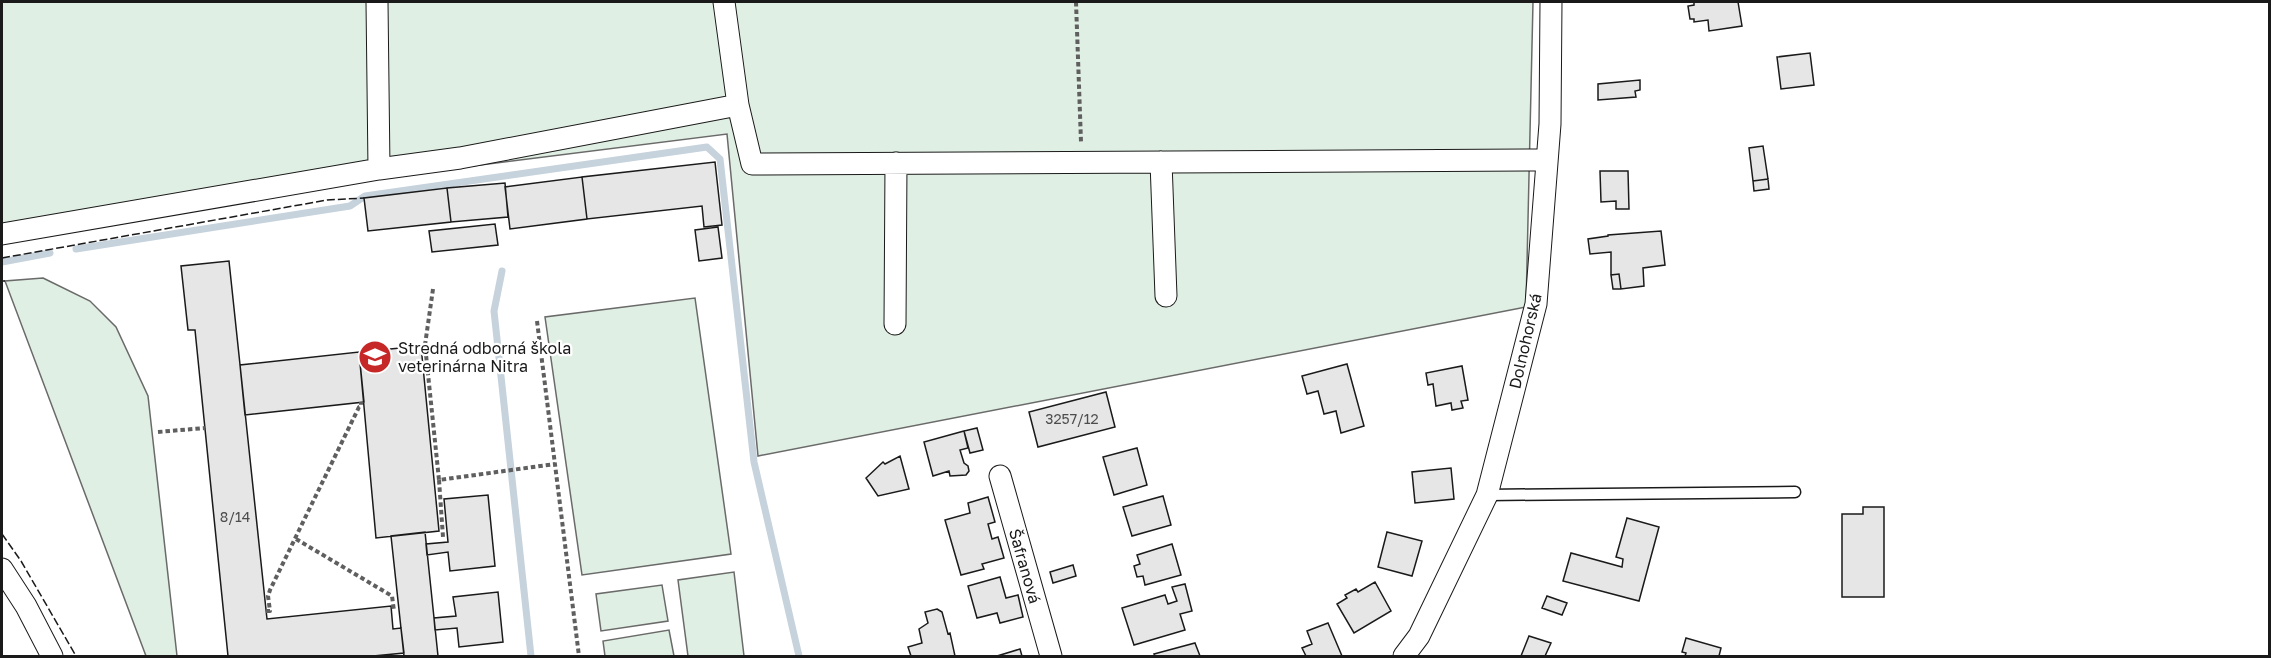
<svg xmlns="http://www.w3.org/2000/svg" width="2271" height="658" viewBox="0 0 2271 658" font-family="'Golos Text',sans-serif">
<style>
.green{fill:#e0efe3;stroke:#6a6a6a;stroke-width:1.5}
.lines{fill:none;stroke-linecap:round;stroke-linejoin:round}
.stream{stroke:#c6d2dc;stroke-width:7}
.building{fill:#e6e6e6;stroke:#1a1a1a;stroke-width:1.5}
.service-casing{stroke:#1a1a1a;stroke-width:13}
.minor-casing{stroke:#1a1a1a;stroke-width:23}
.path{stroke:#5f5f5f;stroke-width:4;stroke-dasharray:4.5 3;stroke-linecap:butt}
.service{stroke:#fff;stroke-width:10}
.minor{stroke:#fff;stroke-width:21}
.fence{stroke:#1a1a1a;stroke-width:1.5;stroke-dasharray:8 3;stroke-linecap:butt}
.labels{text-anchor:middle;stroke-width:4.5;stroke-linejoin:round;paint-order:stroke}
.number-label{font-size:14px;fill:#4d4d4d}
.street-label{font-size:16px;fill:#1a1a1a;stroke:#fff}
.poi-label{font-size:16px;fill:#1a1a1a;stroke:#fff;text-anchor:start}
</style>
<rect width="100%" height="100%" fill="#fff"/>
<path class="green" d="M 2,2 L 1533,2 L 1526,307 L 758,456 L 727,134 L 2,225 Z
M 43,278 L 90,301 L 116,327 L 148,396 L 177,656 L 146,656 L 5,281 Z
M 695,298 L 731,554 L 582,575 L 545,317 Z
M 734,572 L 744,656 L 688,656 L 678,580 Z
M 662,585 L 668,621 L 601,631 L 596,594 Z
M 669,630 L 674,656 L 605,656 L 603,641 Z"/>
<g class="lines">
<path class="stream" d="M 76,249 L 350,206 L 365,196 L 707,147 L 720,159 L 754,462 L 799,656
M 2,262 L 50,253
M 502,271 L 494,311 L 531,656"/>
</g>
<path class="building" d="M 1694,2 L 1738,2 L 1742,26 L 1709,31 L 1708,20 L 1694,22 L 1694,19 L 1690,19 L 1688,6 L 1694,5 Z
M 1810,53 L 1814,85 L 1781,89 L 1777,57 Z
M 1640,80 L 1640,90 L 1635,91 L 1636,97 L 1598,100 L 1598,84 Z
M 1763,146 L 1768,179 L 1753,181 L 1749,148 Z
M 715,162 L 722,225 L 704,227 L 702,206 L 587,219 L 582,177 Z
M 1600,171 L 1628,171 L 1629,209 L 1616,209 L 1616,201 L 1601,202 Z
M 582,177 L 587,219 L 510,229 L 505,187 Z
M 1768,179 L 1769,189 L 1754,191 L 1753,181 Z
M 505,183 L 508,217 L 451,222 L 447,188 Z
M 447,188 L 451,222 L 368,231 L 364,198 Z
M 495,224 L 498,245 L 432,252 L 429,231 Z
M 718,227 L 722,258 L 699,261 L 695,230 Z
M 1661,231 L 1665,265 L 1643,268 L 1644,286 L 1621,289 L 1619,274 L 1611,275 L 1611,252 L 1590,254 L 1588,239 L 1608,236 L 1608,235 Z
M 229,261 L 267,619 L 391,606 L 393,629 L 401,628 L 404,653 L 373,656 L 228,656 L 195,330 L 188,330 L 181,266 Z
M 1619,274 L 1621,289 L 1613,289 L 1611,275 Z
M 421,346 L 439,531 L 376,538 L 359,352 Z
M 359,352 L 364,402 L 245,415 L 240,365 Z
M 1347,364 L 1364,426 L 1341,433 L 1336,411 L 1324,414 L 1318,391 L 1307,394 L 1302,376 Z
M 1462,366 L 1468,400 L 1461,401 L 1463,408 L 1452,410 L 1451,403 L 1436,406 L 1433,384 L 1428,385 L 1426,373 Z
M 1106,392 L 1115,427 L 1038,447 L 1029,412 Z
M 977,428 L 983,450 L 970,453 L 964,431 Z
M 964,431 L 968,448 L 960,450 L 964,463 L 968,466 L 969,471 L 966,475 L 950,476 L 949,471 L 933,476 L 924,442 Z
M 1137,448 L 1147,485 L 1114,495 L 1103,457 Z
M 900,456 L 909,489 L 878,496 L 866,478 L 883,462 L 885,464 Z
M 1451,468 L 1454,499 L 1415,503 L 1412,472 Z
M 488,495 L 495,566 L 450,571 L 448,552 L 427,555 L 426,544 L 448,542 L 444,499 Z
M 1163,496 L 1171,525 L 1132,536 L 1123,507 Z
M 988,497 L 995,522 L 988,524 L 992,539 L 998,537 L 1004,558 L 982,564 L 984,569 L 961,575 L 945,520 L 970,513 L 968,503 Z
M 1863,507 L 1884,507 L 1884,597 L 1842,597 L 1842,514 L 1863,514 Z
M 1627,518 L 1659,527 L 1639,601 L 1563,581 L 1571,553 L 1622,567 L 1623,559 L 1616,557 Z
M 425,532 L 438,656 L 404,656 L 391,536 Z
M 1387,532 L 1422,541 L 1412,576 L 1378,567 Z
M 1172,544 L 1181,575 L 1145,585 L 1143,576 L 1137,577 L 1134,566 L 1140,564 L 1137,555 Z
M 1073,565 L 1076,576 L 1053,583 L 1050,572 Z
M 1000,577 L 1006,598 L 1018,595 L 1023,617 L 1000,623 L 997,613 L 977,618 L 968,586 Z
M 1375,582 L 1391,611 L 1354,633 L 1337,604 L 1347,598 L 1345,595 L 1356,589 L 1358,592 Z
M 1185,584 L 1192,611 L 1180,614 L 1185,630 L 1134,645 L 1122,608 L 1165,595 L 1168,604 L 1177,601 L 1172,587 Z
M 498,592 L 503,642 L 459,647 L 457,628 L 435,630 L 434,618 L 456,616 L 453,597 Z
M 1547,596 L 1567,603 L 1562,615 L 1542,608 Z
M 937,609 L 942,612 L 948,634 L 950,633 L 955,656 L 911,656 L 908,647 L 922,643 L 919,629 L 928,623 L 925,612 Z
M 1328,623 L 1342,656 L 1306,656 L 1302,648 L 1312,644 L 1307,631 Z
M 1529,636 L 1551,643 L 1545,656 L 1521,656 Z
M 1686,638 L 1721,648 L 1719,656 L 1685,656 L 1686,653 L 1682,652 Z
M 1195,643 L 1200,656 L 1155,656 L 1154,654 Z
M 1020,649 L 1022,656 L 997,656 Z"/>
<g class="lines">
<defs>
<path id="service" d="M 1487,495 L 1795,492"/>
<path id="minor" d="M 738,105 L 752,164 L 1547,160
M 1161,162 L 1166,296
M 379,169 L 460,158 L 738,105 L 724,2
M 2,234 L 379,169 L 377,2
M 895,324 L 896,163
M 1000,476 L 1051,656
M 2,569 L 26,606 L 52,656
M 1404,656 L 1419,636 L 1487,495 L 1536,304 L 1550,124 L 1551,2"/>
</defs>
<use href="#service" class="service-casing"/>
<use href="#minor" class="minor-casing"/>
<path class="path" d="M 1076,2 L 1081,142
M 433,289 L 425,345 L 439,480 L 555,464
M 537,321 L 579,656
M 158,432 L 205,428
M 439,480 L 443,537
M 296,539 L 392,596 L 394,611
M 266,611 L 270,611 L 268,596 L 270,590 L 359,407 L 361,406 L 361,402"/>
<use href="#service" class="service"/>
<use href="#minor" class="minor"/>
<path class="fence" d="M 2,258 L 327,200 L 364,198
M 2,281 L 5,281
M 2,534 L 21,561 L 76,656"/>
</g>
<defs>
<symbol id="school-disc" viewBox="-11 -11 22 22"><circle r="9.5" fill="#c62828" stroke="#fff"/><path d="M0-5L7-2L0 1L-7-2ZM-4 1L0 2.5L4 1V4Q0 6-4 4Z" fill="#fff"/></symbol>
</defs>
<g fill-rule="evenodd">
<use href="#school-disc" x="356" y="338" width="38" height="38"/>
</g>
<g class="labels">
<g class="number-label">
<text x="1072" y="424">3257/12</text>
<text x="235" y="522">8/14</text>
</g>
<g class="street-label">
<text transform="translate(1525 341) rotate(-77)" y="6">Dolnohorská</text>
<text transform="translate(1025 566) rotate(74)" y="6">Šafranová</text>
</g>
<g class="poi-label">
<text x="398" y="354">Stredná odborná škola<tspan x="398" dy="18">veterinárna Nitra</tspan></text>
</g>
</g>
<rect width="2271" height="658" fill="none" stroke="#1a1a1a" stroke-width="6"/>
</svg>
